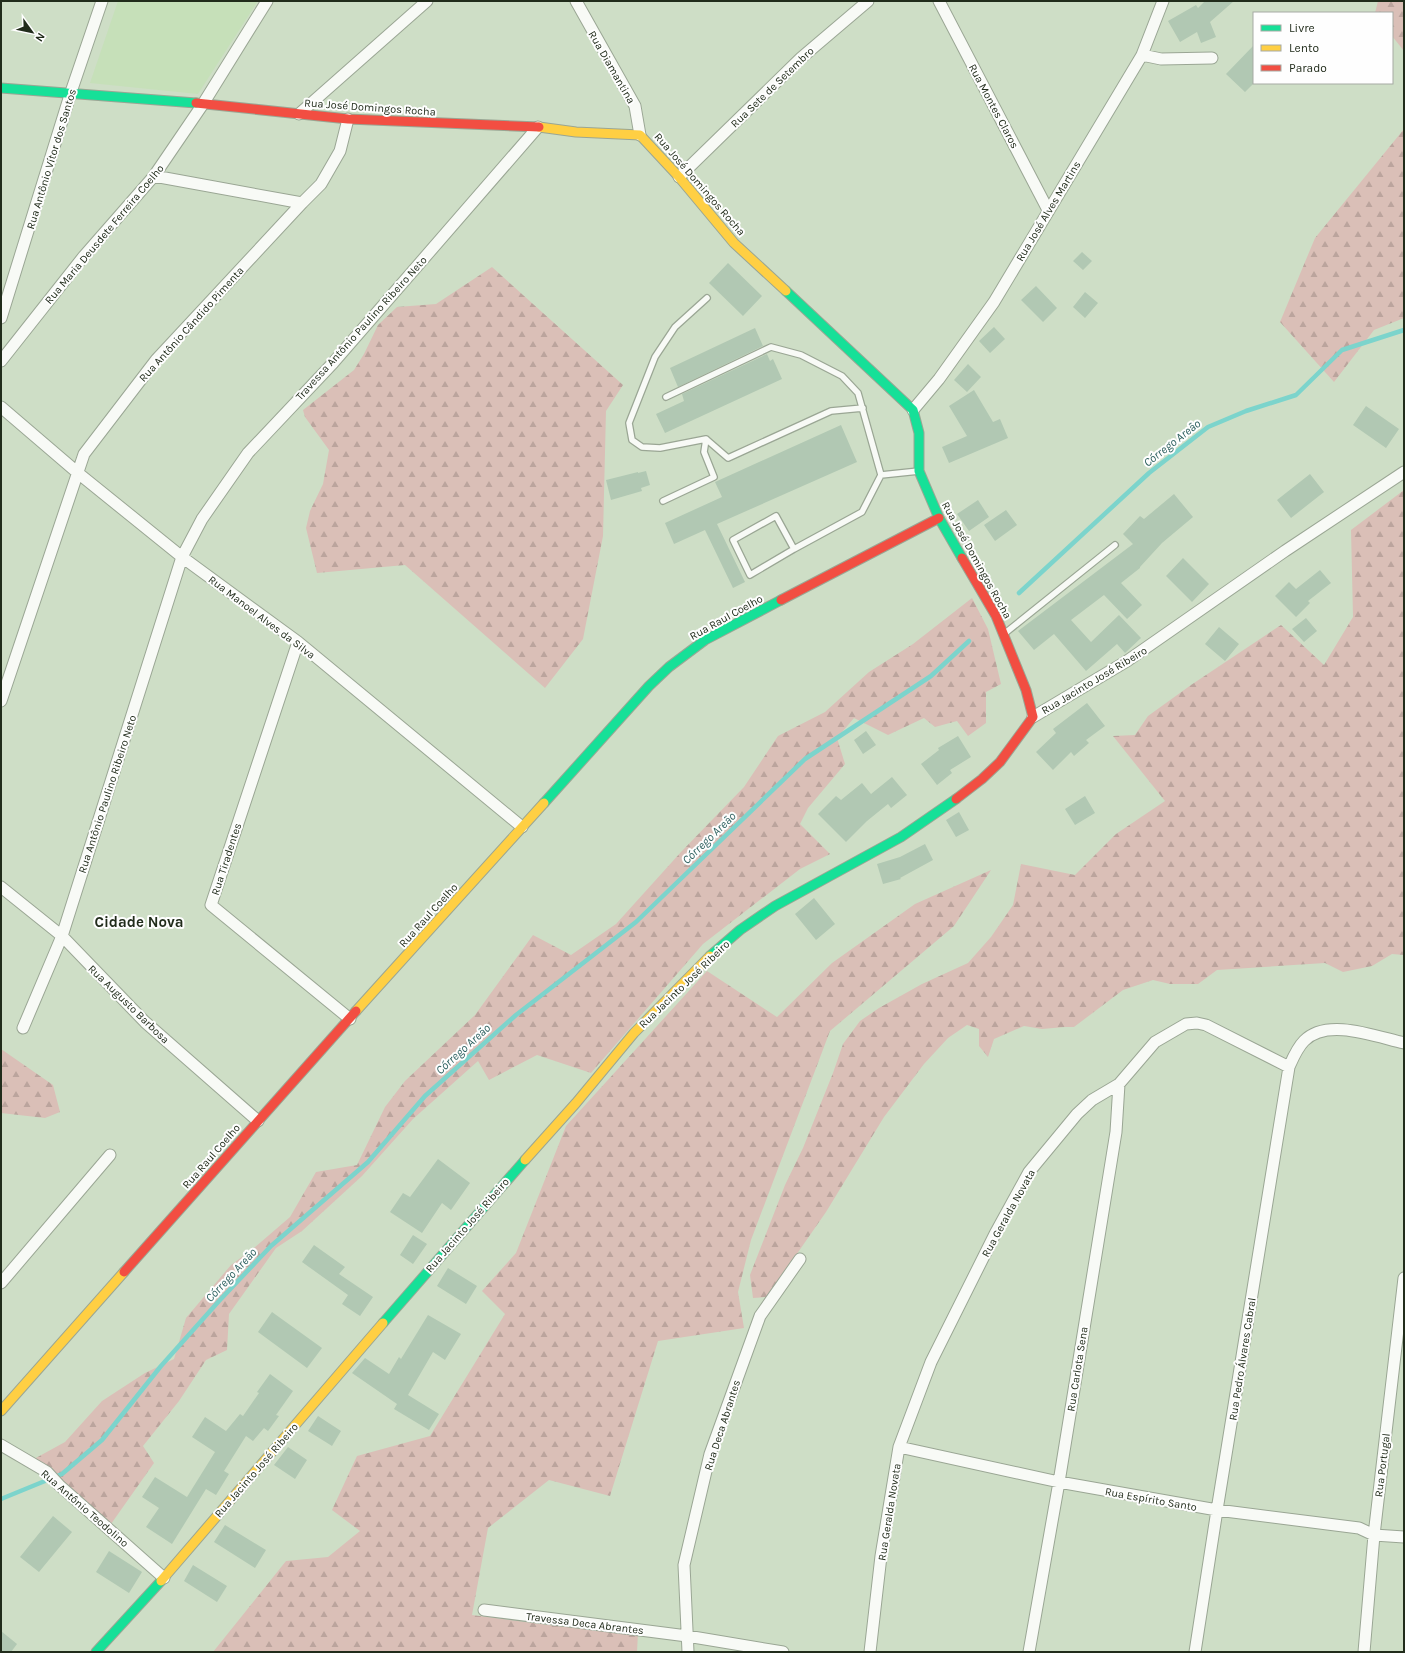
<svg xmlns="http://www.w3.org/2000/svg" width="1405" height="1653" viewBox="0 0 1405 1653" font-family="Karla,sans-serif">
<style>
.built{fill:#c6e0b9}
.forest{fill:url(#forest-firs)}
.lines{fill:none;stroke-linecap:round;stroke-linejoin:round}
.stream{stroke:#7cd4cc;stroke-width:4.5}
.building{fill:#b1c8b3}
.lane-casing{stroke:#9aa694;stroke-width:8}
.street-casing{stroke:#9aa694;stroke-width:13}
.fast-casing{stroke:#9aa694;stroke-width:11}
.slow-casing{stroke:#9aa694;stroke-width:11}
.jam-casing{stroke:#9aa694;stroke-width:11}
.lane{stroke:#f8faf6;stroke-width:5.5}
.street{stroke:#f8faf6;stroke-width:11}
.fast{stroke:#16e098;stroke-width:9}
.slow{stroke:#ffcf43;stroke-width:9}
.jam{stroke:#f24e42;stroke-width:9}
.labels{text-anchor:middle;stroke-width:4;stroke-linejoin:round;paint-order:stroke}
.street-label{font-size:11px;fill:#212c1b;stroke:#fefefe}
.water-label{font-size:12px;font-style:italic;fill:#2d605f;stroke:#fefefe}
.district-label{font-size:15px;font-weight:bold;fill:#212c1b;stroke:#fefefe}
</style>
<defs>
<pattern id="forest-firs" width="22" height="20" patternUnits="userSpaceOnUse"><rect width="22" height="20" fill="#dabfb7"/><path d="M5 1l3.5 6h-7zM16 11l3.5 6h-7z" fill="#bba49d"/></pattern>
</defs>
<rect width="100%" height="100%" fill="#cedec6"/>
<path class="built" d="M 118,1 L 258,1 L 198,94 L 90,83 Z"/>
<path class="forest" d="M 1378,1 L 1404,1 L 1404,51 L 1392,36 L 1392,13 L 1375,13 Z
M 1404,129 L 1404,318 L 1374,330 L 1334,382 L 1280,322 L 1315,238 Z
M 492,267 L 623,385 L 606,411 L 603,536 L 583,639 L 545,688 L 405,565 L 317,573 L 306,528 L 310,511 L 323,484 L 329,450 L 305,417 L 303,410 L 354,370 L 364,354 L 378,325 L 397,307 L 436,304 Z
M 1404,490 L 1404,955 L 1392,954 L 1372,966 L 1343,972 L 1325,963 L 1217,970 L 1198,984 L 1170,984 L 1153,980 L 1123,990 L 1074,1027 L 1065,1027 L 1042,1029 L 1024,1026 L 994,1039 L 988,1057 L 979,1046 L 979,1029 L 967,1025 L 948,1038 L 924,1064 L 884,1117 L 826,1212 L 767,1297 L 753,1298 L 750,1275 L 785,1185 L 803,1148 L 833,1073 L 843,1044 L 860,1021 L 879,1008 L 922,984 L 968,963 L 991,937 L 1013,905 L 1021,864 L 1075,875 L 1116,834 L 1165,801 L 1113,736 L 1135,735 L 1148,716 L 1191,685 L 1281,625 L 1324,665 L 1353,617 L 1351,530 Z
M 972,598 L 988,629 L 1001,684 L 986,692 L 986,723 L 968,736 L 957,721 L 935,727 L 924,718 L 888,735 L 854,718 L 837,738 L 845,764 L 808,808 L 800,824 L 830,854 L 800,869 L 703,944 L 591,1073 L 537,1055 L 489,1080 L 478,1061 L 413,1119 L 362,1176 L 302,1231 L 276,1248 L 229,1314 L 227,1350 L 206,1360 L 179,1401 L 143,1446 L 154,1463 L 111,1524 L 34,1459 L 65,1442 L 102,1401 L 145,1373 L 174,1359 L 186,1318 L 231,1265 L 254,1248 L 290,1217 L 316,1172 L 357,1165 L 385,1107 L 405,1081 L 475,1015 L 533,935 L 571,955 L 616,924 L 681,852 L 744,787 L 778,736 L 825,712 L 869,672 L 913,644 Z
M 991,870 L 954,926 L 830,1031 L 751,1240 L 738,1292 L 744,1328 L 658,1341 L 610,1496 L 549,1480 L 488,1528 L 472,1615 L 556,1626 L 638,1633 L 637,1652 L 213,1652 L 286,1561 L 328,1557 L 360,1531 L 332,1510 L 357,1456 L 430,1436 L 505,1314 L 482,1291 L 516,1253 L 566,1126 L 707,971 L 777,1017 L 832,963 L 915,904 Z
M 1,1049 L 53,1085 L 60,1112 L 45,1118 L 1,1113 Z"/>
<g class="lines">
<path class="stream" d="M 1019,593 L 1149,473 L 1208,427 L 1246,411 L 1296,395 L 1342,350 L 1404,330
M 1,1499 L 62,1474 L 102,1440 L 161,1366 L 219,1301 L 271,1246 L 368,1162 L 425,1096 L 516,1015 L 636,922 L 805,759 L 931,676 L 969,641"/>
</g>
<path class="building" d="M 1205,1 L 1234,1 L 1210,22 L 1216,37 L 1201,43 L 1197,32 L 1180,42 L 1168,21 L 1196,5 L 1198,8 Z
M 1254,45 L 1254,83 L 1245,92 L 1226,74 Z
M 1082,252 L 1092,261 L 1083,270 L 1073,261 Z
M 728,263 L 762,296 L 743,316 L 709,283 Z
M 1036,286 L 1057,308 L 1043,322 L 1021,300 Z
M 1085,292 L 1098,303 L 1085,318 L 1073,307 Z
M 994,327 L 1005,339 L 990,353 L 979,341 Z
M 755,328 L 763,346 L 678,387 L 670,368 Z
M 767,354 L 770,361 L 773,359 L 782,379 L 665,433 L 656,414 L 684,401 L 682,394 Z
M 968,364 L 981,377 L 967,392 L 954,380 Z
M 974,390 L 993,422 L 1000,419 L 1008,438 L 949,463 L 942,447 L 967,436 L 949,406 Z
M 1366,406 L 1399,429 L 1386,448 L 1353,425 Z
M 841,425 L 857,462 L 717,524 L 745,582 L 733,588 L 705,530 L 674,544 L 665,523 L 722,497 L 715,482 Z
M 646,471 L 650,485 L 641,488 L 642,491 L 611,500 L 606,480 L 638,472 L 638,473 Z
M 1310,474 L 1324,492 L 1291,518 L 1277,500 Z
M 1174,494 L 1193,517 L 1162,543 L 1140,567 L 1140,568 L 1121,583 L 1142,605 L 1127,619 L 1104,595 L 1071,620 L 1091,642 L 1119,615 L 1141,638 L 1125,653 L 1117,644 L 1086,671 L 1054,634 L 1034,650 L 1018,631 L 1133,544 L 1123,534 L 1140,516 L 1144,519 Z
M 978,500 L 989,517 L 969,531 L 957,514 Z
M 1006,510 L 1017,525 L 995,541 L 984,525 Z
M 1183,558 L 1209,584 L 1192,602 L 1166,576 Z
M 1320,570 L 1331,583 L 1308,601 L 1310,603 L 1296,617 L 1275,596 L 1289,582 L 1296,589 Z
M 1306,618 L 1317,631 L 1304,642 L 1292,629 Z
M 1219,627 L 1239,644 L 1225,661 L 1205,644 Z
M 1087,703 L 1105,726 L 1086,740 L 1089,743 L 1074,756 L 1071,752 L 1053,770 L 1036,752 L 1056,733 L 1053,729 Z
M 866,731 L 876,745 L 863,754 L 854,740 Z
M 958,736 L 971,757 L 950,770 L 952,773 L 937,785 L 921,764 L 939,750 L 938,748 Z
M 892,777 L 907,795 L 891,808 L 888,804 L 867,821 L 846,842 L 818,814 L 836,796 L 841,800 L 862,783 L 871,794 Z
M 1085,796 L 1095,813 L 1075,825 L 1065,809 Z
M 959,812 L 969,830 L 956,837 L 946,820 Z
M 925,844 L 933,860 L 900,878 L 901,879 L 883,884 L 877,864 L 900,857 Z
M 814,898 L 835,924 L 816,940 L 795,914 Z
M 438,1159 L 470,1183 L 451,1210 L 442,1203 L 422,1233 L 390,1212 L 403,1193 L 410,1197 Z
M 413,1235 L 427,1244 L 413,1264 L 400,1255 Z
M 314,1245 L 345,1267 L 339,1274 L 373,1297 L 360,1316 L 342,1304 L 348,1295 L 302,1262 Z
M 448,1268 L 477,1286 L 466,1304 L 437,1286 Z
M 272,1312 L 322,1348 L 307,1368 L 258,1332 Z
M 428,1315 L 461,1334 L 445,1360 L 433,1352 L 408,1395 L 439,1414 L 429,1430 L 394,1409 L 397,1404 L 352,1373 L 365,1358 L 389,1374 L 399,1357 L 401,1359 Z
M 270,1374 L 293,1391 L 276,1415 L 279,1416 L 268,1431 L 264,1428 L 253,1441 L 246,1436 L 224,1471 L 229,1474 L 216,1495 L 206,1489 L 172,1544 L 146,1527 L 159,1508 L 142,1497 L 155,1477 L 187,1497 L 215,1452 L 192,1437 L 205,1417 L 226,1431 L 240,1414 L 243,1416 L 259,1393 L 257,1392 Z
M 318,1416 L 341,1431 L 332,1446 L 308,1431 Z
M 288,1447 L 307,1460 L 295,1479 L 274,1465 Z
M 53,1516 L 72,1532 L 39,1572 L 20,1557 Z
M 225,1525 L 266,1550 L 255,1568 L 214,1542 Z
M 109,1551 L 142,1572 L 129,1593 L 96,1572 Z
M 193,1565 L 227,1586 L 217,1602 L 184,1581 Z
M 1,1631 L 17,1644 L 11,1652 L 1,1652 Z"/>
<g class="lines">
<defs>
<path id="lane" d="M 707,298 L 675,327 L 655,357 L 629,423 L 632,440 L 642,447 L 660,448 L 706,439 L 728,458 L 831,411 L 863,408
M 666,397 L 771,347 L 801,355 L 842,376 L 858,393 L 881,475 L 862,512 L 794,549 L 750,575 L 733,540 L 776,516 L 794,549
M 881,475 L 919,471
M 663,501 L 714,477 L 704,452 L 706,439
M 1004,634 L 1115,545"/>
<path id="street" d="M 576,1 L 635,106 L 640,135
M 939,1 L 1048,210
M 1142,55 L 1161,59 L 1212,58
M 299,114 L 427,1
M 154,176 L 302,203
M 679,177 L 801,58 L 868,1
M 1,318 L 71,92 L 102,1
M 1,361 L 84,256 L 154,176 L 203,104 L 267,1
M 1,407 L 78,473 L 182,557 L 298,642 L 522,827
M 913,410 L 939,379 L 994,302 L 1142,55 L 1163,1
M 298,642 L 211,905 L 350,1019
M 1,701 L 84,454 L 156,360 L 302,203 L 321,184 L 340,151 L 348,119
M 1033,717 L 1127,661 L 1285,551 L 1404,472
M 1,887 L 62,936 L 145,1022 L 258,1121
M 23,1028 L 62,936 L 182,557 L 202,519 L 248,453 L 333,363 L 538,127
M 1,1283 L 110,1155
M 1,1445 L 47,1472 L 59,1485 L 164,1578
M 899,1447 L 1059,1482 L 1217,1510 L 1359,1528 L 1374,1535 L 1404,1537
M 484,1610 L 687,1636 L 783,1652
M 688,1652 L 684,1565 L 710,1454 L 760,1316 L 800,1259
M 870,1652 L 881,1556 L 899,1447 L 931,1362 L 995,1234 L 1029,1172 L 1077,1114 L 1092,1100 L 1119,1084 L 1155,1042 L 1186,1024 L 1197,1023 L 1206,1025 L 1289,1067 C 1293,1058 1297,1048 1304,1041 C 1327,1017 1377,1037 1404,1043
M 1029,1652 L 1059,1482 L 1116,1132 L 1119,1084
M 1195,1652 L 1217,1510 L 1289,1067
M 1364,1652 L 1374,1535 L 1404,1278"/>
<path id="fast" d="M 1,88 L 196,103
M 786,291 L 913,410 L 919,433 L 919,471 L 939,518 L 962,558
M 544,803 L 649,686 L 669,667 L 705,640 L 781,600
M 710,956 L 740,930 L 775,906 L 901,837 L 956,799
M 383,1323 L 525,1160
M 96,1652 L 161,1581"/>
<path id="slow" d="M 539,127 L 576,132 L 640,135 L 679,177 L 734,243 L 786,291
M 356,1011 L 544,803
M 525,1160 L 576,1103 L 634,1033 L 710,956
M 1,1411 L 124,1272
M 161,1581 L 383,1323"/>
<path id="jam" d="M 196,103 L 348,119 L 539,127
M 781,600 L 939,518
M 956,799 L 982,779 L 1000,762 L 1033,717 L 1026,690 L 996,616 L 962,558
M 124,1272 L 356,1011"/>
</defs>
<use href="#lane" class="lane-casing"/>
<use href="#street" class="street-casing"/>
<use href="#fast" class="fast-casing"/>
<use href="#slow" class="slow-casing"/>
<use href="#jam" class="jam-casing"/>
<use href="#lane" class="lane"/>
<use href="#street" class="street"/>
<use href="#fast" class="fast"/>
<use href="#slow" class="slow"/>
<use href="#jam" class="jam"/>
</g>
<g class="labels">
<g class="street-label">
<text transform="translate(612 67) rotate(60)" y="4">Rua Diamantina</text>
<text transform="translate(772 87) rotate(-44)" y="4">Rua Sete de Setembro</text>
<text transform="translate(994 106) rotate(62)" y="4">Rua Montes Claros</text>
<text transform="translate(370 107) rotate(4)" y="4">Rua José Domingos Rocha</text>
<text transform="translate(51 159) rotate(-73)" y="4">Rua Antônio Vítor dos Santos</text>
<text transform="translate(700 184) rotate(49)" y="4">Rua José Domingos Rocha</text>
<text transform="translate(1048 211) rotate(-59)" y="4">Rua José Alves Martins</text>
<text transform="translate(104 234) rotate(-50)" y="4">Rua Maria Deusdete Ferreira Coelho</text>
<text transform="translate(191 324) rotate(-48)" y="4">Rua Antônio Cândido Pimenta</text>
<text transform="translate(361 328) rotate(-48)" y="4">Travessa Antônio Paulino Ribeiro Neto</text>
<text transform="translate(977 560) rotate(61)" y="4">Rua José Domingos Rocha</text>
<text transform="translate(262 617) rotate(37)" y="4">Rua Manoel Alves da Silva</text>
<text transform="translate(726 617) rotate(-29)" y="4">Rua Raul Coelho</text>
<text transform="translate(1094 680) rotate(-31)" y="4">Rua Jacinto José Ribeiro</text>
<text transform="translate(107 794) rotate(-72)" y="4">Rua Antônio Paulino Ribeiro Neto</text>
<text transform="translate(226 859) rotate(-72)" y="4">Rua Tiradentes</text>
<text transform="translate(428 915) rotate(-48)" y="4">Rua Raul Coelho</text>
<text transform="translate(684 984) rotate(-44)" y="4">Rua Jacinto José Ribeiro</text>
<text transform="translate(129 1004) rotate(44)" y="4">Rua Augusto Barbosa</text>
<text transform="translate(211 1156) rotate(-49)" y="4">Rua Raul Coelho</text>
<text transform="translate(1008 1213) rotate(-61)" y="4">Rua Geralda Novata</text>
<text transform="translate(467 1225) rotate(-49)" y="4">Rua Jacinto José Ribeiro</text>
<text transform="translate(1242 1359) rotate(-81)" y="4">Rua Pedro Álvares Cabral</text>
<text transform="translate(1077 1369) rotate(-81)" y="4">Rua Carlota Sena</text>
<text transform="translate(722 1425) rotate(-72)" y="4">Rua Deca Abrantes</text>
<text transform="translate(1382 1465) rotate(-83)" y="4">Rua Portugal</text>
<text transform="translate(256 1470) rotate(-49)" y="4">Rua Jacinto José Ribeiro</text>
<text transform="translate(1151 1499) rotate(10)" y="4">Rua Espírito Santo</text>
<text transform="translate(85 1508) rotate(41)" y="4">Rua Antônio Teodolino</text>
<text transform="translate(889 1512) rotate(-81)" y="4">Rua Geralda Novata</text>
<text transform="translate(585 1623) rotate(7)" y="4">Travessa Deca Abrantes</text>
</g>
<g class="water-label">
<text transform="translate(1172 443) rotate(-38)" y="4">Córrego Areão</text>
<text transform="translate(709 838) rotate(-44)" y="4">Córrego Areão</text>
<text transform="translate(463 1049) rotate(-42)" y="4">Córrego Areão</text>
<text transform="translate(231 1275) rotate(-47)" y="4">Córrego Areão</text>
</g>
<g class="district-label">
<text x="139" y="927">Cidade Nova</text>
</g>
</g>
<rect width="1405" height="1653" fill="none" stroke="#212c1b" stroke-width="4"/>
<rect x="1253" y="12" width="140" height="72" fill="#fefefe" stroke="#a6aaa3"/>
<rect x="1261" y="25" width="20" height="6" fill="#16e098" stroke="#a6aaa3"/>
<text x="1289" y="32" font-size="12" fill="#212c1b">Livre</text>
<rect x="1261" y="45" width="20" height="6" fill="#ffcf43" stroke="#a6aaa3"/>
<text x="1289" y="52" font-size="12" fill="#212c1b">Lento</text>
<rect x="1261" y="65" width="20" height="6" fill="#f24e42" stroke="#a6aaa3"/>
<text x="1289" y="72" font-size="12" fill="#212c1b">Parado</text>
<g transform="translate(32 32) rotate(123)" stroke="#fefefe" stroke-width="3" paint-order="stroke">
<path d="M0-3L7 15L0 10L-7 15Z" fill="#212c1b"/>
<text y="-6" font-size="11" font-weight="bold" text-anchor="middle" fill="#212c1b">N</text>
</g>
</svg>
